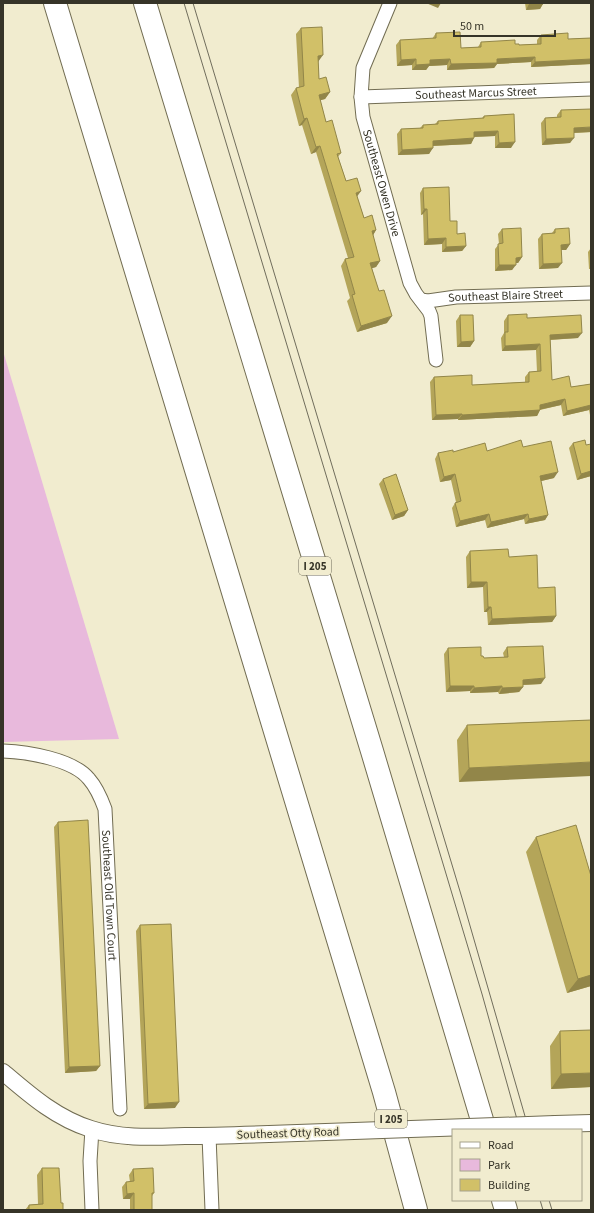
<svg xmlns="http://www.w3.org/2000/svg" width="594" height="1213" viewBox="0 0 594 1213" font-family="'Source Sans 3',sans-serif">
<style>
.green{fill:#e8b9dc}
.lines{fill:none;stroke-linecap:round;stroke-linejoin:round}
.minor-casing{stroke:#716c52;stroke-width:15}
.tertiary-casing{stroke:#716c52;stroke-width:18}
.motorway-casing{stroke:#716c52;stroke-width:24}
.minor{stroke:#fff;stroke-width:13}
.tertiary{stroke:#fff;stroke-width:16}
.motorway{stroke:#fff;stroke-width:22}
.tram{stroke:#706d5c;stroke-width:1}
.tertiary-bridge-casing{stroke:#716c52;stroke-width:18;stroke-linecap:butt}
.tertiary-bridge{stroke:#fff;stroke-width:16}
.wall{fill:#b4a559}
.shaded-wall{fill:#928649}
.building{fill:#d1c068;stroke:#928649}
.labels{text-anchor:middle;stroke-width:3.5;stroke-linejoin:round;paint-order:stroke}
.shield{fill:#f1eccf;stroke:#6e6b5a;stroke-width:1}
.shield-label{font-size:11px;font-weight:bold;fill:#363428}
.street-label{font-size:12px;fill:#363428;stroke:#f1eccf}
</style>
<rect width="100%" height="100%" fill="#f1eccf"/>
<path class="green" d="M 3,351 L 119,739 L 3,742 Z"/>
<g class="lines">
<defs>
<g id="minor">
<path id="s1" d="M 390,3 L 363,68 L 361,97 L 363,117 L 410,283 L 416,294 L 429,311 L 431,316 L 436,360"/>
<path id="s2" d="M 361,97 L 591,89"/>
<path id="s3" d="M 421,300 L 428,301 L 456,297 L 591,293"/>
<path id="s4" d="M 3,751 C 27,752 73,759 89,779 C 97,788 101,798 105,809 L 120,1109"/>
<path d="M 92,1129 L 90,1161 L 92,1210"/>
<path d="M 209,1136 L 212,1210"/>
</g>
<path id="tertiary" d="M 3,1072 C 30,1095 56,1118 91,1129 C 121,1139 153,1137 185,1136 C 213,1136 241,1135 269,1134
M 555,1124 L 591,1123"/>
<path id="motorway" d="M 55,3 L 384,1092 L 416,1210
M 145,3 L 372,751 L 485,1130
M 503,1200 L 506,1210"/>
</defs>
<use href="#minor" class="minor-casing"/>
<use href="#tertiary" class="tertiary-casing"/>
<use href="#motorway" class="motorway-casing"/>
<use href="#minor" class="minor"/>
<use href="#tertiary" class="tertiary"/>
<use href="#motorway" class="motorway"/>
<path class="tram" d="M 184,3 L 438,847 L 482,994 L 520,1130
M 193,3 L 462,898 L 529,1130
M 540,1200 L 543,1210
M 549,1200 L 552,1210"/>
<defs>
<path id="tertiary-bridge" d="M 269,1134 L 555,1124"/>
</defs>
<use href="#tertiary-bridge" class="tertiary-bridge-casing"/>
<use href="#tertiary-bridge" class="tertiary-bridge"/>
</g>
<path class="wall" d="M 525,3 L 543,3 L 540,9 L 526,10 Z
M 301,28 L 318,62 L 319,79 L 330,92 L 325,99 L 320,100 L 326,122 L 341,153 L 338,157 L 346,181 L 357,196 L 364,218 L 376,230 L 373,235 L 380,261 L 376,267 L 372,268 L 387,323 L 357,332 L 347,301 L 350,298 L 341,266 L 345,259 L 348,258 L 316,152 L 311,154 L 302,125 L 299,126 L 291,95 L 296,88 L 299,88 L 296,34 Z
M 436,33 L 461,48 L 478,47 L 481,42 L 519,45 L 537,44 L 537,40 L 541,35 L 568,39 L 591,38 L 591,64 L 531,67 L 531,62 L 497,64 L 494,68 L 447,70 L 447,65 L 429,66 L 426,70 L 412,70 L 412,65 L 397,66 L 396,45 L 400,40 L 432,39 Z
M 561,110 L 591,132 L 574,133 L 570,143 L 542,145 L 541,123 L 545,118 L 557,117 L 557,115 Z
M 514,114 L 511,148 L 495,148 L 495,136 L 474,137 L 471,144 L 433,146 L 429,154 L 398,155 L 397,134 L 401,129 L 420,128 L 423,125 L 435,124 L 438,121 L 482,118 L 484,116 Z
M 423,188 L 450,221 L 457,234 L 466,246 L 462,251 L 442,252 L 442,244 L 424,245 L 423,214 L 421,215 L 420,193 Z
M 502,229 L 522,257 L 518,263 L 516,263 L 512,270 L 495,271 L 495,249 L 499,244 L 498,234 Z
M 555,229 L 570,244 L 566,250 L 561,250 L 558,268 L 539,269 L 538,239 L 542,234 L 552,233 Z
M 591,248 L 591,269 L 589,269 L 588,252 Z
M 460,315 L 474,341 L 470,347 L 457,347 L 456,321 Z
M 508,315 L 527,318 L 578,338 L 550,340 L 552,380 L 571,387 L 591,384 L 591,415 L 590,415 L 589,410 L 563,416 L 561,405 L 540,410 L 537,416 L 458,420 L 458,419 L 432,420 L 430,382 L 434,377 L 472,385 L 525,382 L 525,377 L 529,372 L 537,372 L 536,350 L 502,351 L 501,338 L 504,333 L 504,321 Z
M 573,443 L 586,445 L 591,476 L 577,480 L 569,448 Z
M 523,447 L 554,478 L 541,481 L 548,515 L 545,520 L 525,524 L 524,519 L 487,528 L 485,520 L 456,527 L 452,508 L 455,503 L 456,502 L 451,480 L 440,482 L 435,459 L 438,453 L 453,452 L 487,451 Z
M 383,479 L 408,510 L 404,516 L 392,520 L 379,484 Z
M 470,551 L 509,557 L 538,588 L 556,616 L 552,622 L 488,625 L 487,612 L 484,612 L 483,587 L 467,588 L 466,557 Z
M 507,647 L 541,684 L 523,685 L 523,687 L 519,692 L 499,694 L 498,692 L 470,693 L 470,691 L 446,692 L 444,654 L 448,648 L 481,656 L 484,658 L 504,657 L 503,653 Z
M 591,720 L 459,782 L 457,740 L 467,725 Z
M 58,822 L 100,1066 L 96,1071 L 65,1073 L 54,827 Z
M 536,837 L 591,876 L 591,986 L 567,993 L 526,852 Z
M 140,925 L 175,1108 L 144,1109 L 136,931 Z
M 560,1031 L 591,1087 L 551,1089 L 550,1046 Z
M 42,1168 L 61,1203 L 63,1210 L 25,1210 L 29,1205 L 38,1204 L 37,1175 Z
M 133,1169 L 154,1193 L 152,1196 L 152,1210 L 130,1210 L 130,1199 L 123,1199 L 122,1187 L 126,1182 L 130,1182 L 129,1175 Z"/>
<path class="shaded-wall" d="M 426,3 L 441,3 L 438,8 Z
M 529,4 L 543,4 L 540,9 L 526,10 Z
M 323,55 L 318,62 L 318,56 Z
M 535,57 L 531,62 L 497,64 L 494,68 L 447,70 L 451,64 L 497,59 Z
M 416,59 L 412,65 L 397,66 L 401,60 Z
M 450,59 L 447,65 L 429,66 L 426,70 L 412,70 L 416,65 L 430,60 Z
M 591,59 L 591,64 L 531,67 L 535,62 Z
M 330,92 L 325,99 L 314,102 L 319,95 Z
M 307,118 L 302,125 L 299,126 L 304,119 Z
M 591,127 L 591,132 L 570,133 L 574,128 Z
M 498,131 L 495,136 L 470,137 L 474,132 Z
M 474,138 L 471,144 L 429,146 L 433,141 Z
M 574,138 L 570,143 L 542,145 L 546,139 Z
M 515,142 L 511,148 L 495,148 L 499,143 Z
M 320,146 L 316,152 L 311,154 L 316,147 Z
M 433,148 L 429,154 L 398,155 L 402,150 Z
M 361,191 L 356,198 L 356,193 Z
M 424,209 L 427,209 L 423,214 L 421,215 Z
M 376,230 L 372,237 L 372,231 Z
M 446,238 L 442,244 L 424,245 L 428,239 Z
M 570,244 L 566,250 L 557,250 L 561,245 Z
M 466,246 L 462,251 L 442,252 L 446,247 Z
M 522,257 L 518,263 L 512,263 L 516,258 Z
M 380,261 L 376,267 L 366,270 L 370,263 Z
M 562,263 L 558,268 L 539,269 L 543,264 Z
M 499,265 L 516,265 L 512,270 L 495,271 Z
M 392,316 L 387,323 L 357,332 L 361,326 Z
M 582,333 L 578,338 L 546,340 L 550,335 Z
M 474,341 L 470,347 L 457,347 L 461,342 Z
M 540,344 L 536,350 L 502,351 L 505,346 Z
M 565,399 L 561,405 L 538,410 L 540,410 L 537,416 L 458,420 L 462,415 L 540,405 Z
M 591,405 L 591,408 L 589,410 L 563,416 L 567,411 Z
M 462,414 L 458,419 L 432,420 L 436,415 Z
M 591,471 L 591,476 L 577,480 L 581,474 Z
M 558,472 L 554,478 L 537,482 L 540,476 Z
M 455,474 L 451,480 L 440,482 L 444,477 Z
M 408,510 L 404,516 L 392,520 L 395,515 Z
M 489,514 L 485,520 L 456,527 L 460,521 Z
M 528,514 L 524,519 L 487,528 L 491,522 Z
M 548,515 L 545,520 L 525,524 L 529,519 Z
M 471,582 L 487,582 L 483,587 L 467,588 Z
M 488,607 L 491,607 L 487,612 L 484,612 Z
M 556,616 L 552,622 L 488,625 L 492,619 Z
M 545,678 L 541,684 L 519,685 L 523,680 Z
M 450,686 L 474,686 L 470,691 L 446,692 Z
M 502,686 L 498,692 L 470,693 L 474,688 Z
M 523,687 L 519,692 L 499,694 L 502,688 Z
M 591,762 L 591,776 L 459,782 L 469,768 Z
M 591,975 L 591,986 L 567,993 L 578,979 Z
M 100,1066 L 96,1071 L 65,1073 L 69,1067 Z
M 591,1073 L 591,1087 L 551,1089 L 561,1074 Z
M 179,1102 L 175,1108 L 144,1109 L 148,1104 Z
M 134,1193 L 130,1199 L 123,1199 L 127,1194 Z"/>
<path class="building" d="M 529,3 L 543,3 L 543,4 L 529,4 Z
M 322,27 L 323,55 L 318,56 L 319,79 L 326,77 L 330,92 L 319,95 L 326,122 L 332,120 L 341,153 L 337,154 L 346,181 L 357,178 L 361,191 L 356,193 L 364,218 L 372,215 L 376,230 L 372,231 L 380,261 L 370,263 L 379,291 L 384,290 L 392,316 L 361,326 L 352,295 L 355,294 L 345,259 L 354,257 L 320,146 L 316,147 L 307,118 L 304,119 L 296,88 L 304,86 L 301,28 Z
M 460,32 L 461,48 L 481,47 L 481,42 L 515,40 L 515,44 L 519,44 L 519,45 L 541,44 L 541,35 L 568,33 L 568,39 L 591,38 L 591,59 L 535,62 L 535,57 L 497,59 L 497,63 L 451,64 L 450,59 L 430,60 L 430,64 L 416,65 L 416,59 L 401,60 L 400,40 L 436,38 L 436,33 Z
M 591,109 L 591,127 L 574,128 L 574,138 L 546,139 L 545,118 L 561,117 L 561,110 Z
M 514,114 L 515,142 L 499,143 L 498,131 L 474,132 L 474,138 L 433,141 L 433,148 L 402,150 L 401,129 L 423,128 L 423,125 L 438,124 L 438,121 L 484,118 L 484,116 Z
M 449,187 L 450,221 L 457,221 L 457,234 L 465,233 L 466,246 L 446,247 L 446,238 L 428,239 L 427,209 L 424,209 L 423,188 Z
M 521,228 L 522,257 L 516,258 L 516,265 L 499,265 L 498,244 L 503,243 L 502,229 Z
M 569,228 L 570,244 L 561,245 L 562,263 L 543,264 L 542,234 L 555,233 L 555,229 Z
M 527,314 L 527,318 L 581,315 L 582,333 L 550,335 L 552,380 L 569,376 L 571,387 L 591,384 L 591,405 L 567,411 L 565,399 L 540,405 L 540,410 L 462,415 L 462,414 L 436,415 L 434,377 L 472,375 L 472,385 L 529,382 L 529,372 L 541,371 L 540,344 L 505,346 L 505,332 L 508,332 L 508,315 Z
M 460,315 L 473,315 L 474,341 L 461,342 Z
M 521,440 L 523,447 L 551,441 L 558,472 L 540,476 L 548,515 L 529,519 L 528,514 L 491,522 L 489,514 L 460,521 L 455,503 L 461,501 L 455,474 L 444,477 L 438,453 L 453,450 L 453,452 L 485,443 L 487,451 Z
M 585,440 L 586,445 L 591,444 L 591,471 L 581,474 L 573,443 Z
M 396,474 L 408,510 L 395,515 L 383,479 Z
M 508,549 L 509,557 L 537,555 L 538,588 L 555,587 L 556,616 L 492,619 L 491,607 L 488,607 L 487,582 L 471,582 L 470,551 Z
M 543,646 L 545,678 L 523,680 L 523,687 L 502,688 L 502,686 L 474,688 L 474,686 L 450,686 L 448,648 L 481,647 L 481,656 L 483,656 L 484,658 L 508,657 L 507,647 Z
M 591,720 L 591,762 L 469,768 L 467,725 Z
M 88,820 L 100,1066 L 69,1067 L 58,822 Z
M 576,825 L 591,876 L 591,975 L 578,979 L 536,837 Z
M 171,924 L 179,1102 L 148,1104 L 140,925 Z
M 591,1030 L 591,1073 L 561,1074 L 560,1031 Z
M 42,1168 L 59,1168 L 61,1203 L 63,1203 L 63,1210 L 29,1210 L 29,1205 L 43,1204 Z
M 153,1168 L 154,1193 L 152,1193 L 152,1210 L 134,1210 L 134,1193 L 127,1194 L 126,1182 L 134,1181 L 133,1169 Z"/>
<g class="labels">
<g class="shield">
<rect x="299" y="557" width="32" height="18" rx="3"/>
<rect x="375" y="1110" width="32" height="18" rx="3"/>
</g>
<g class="shield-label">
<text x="315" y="570">I 205</text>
<text x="391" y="1123">I 205</text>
</g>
<g class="street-label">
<text dy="4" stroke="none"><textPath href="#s2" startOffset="115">Southeast Marcus Street</textPath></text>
<text dy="4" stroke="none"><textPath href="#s1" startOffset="188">Southeast Owen Drive</textPath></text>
<text dy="4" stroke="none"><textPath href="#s3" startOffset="85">Southeast Blaire Street</textPath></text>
<text dy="4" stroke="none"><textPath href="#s4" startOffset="213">Southeast Old Town Court</textPath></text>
<text transform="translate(288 1133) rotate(-2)" y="4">Southeast Otty Road</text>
</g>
</g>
<rect width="594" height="1213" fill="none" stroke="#363428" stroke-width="8"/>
<rect x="452" y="1129" width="130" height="72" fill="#f1eccf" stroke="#a6a28c"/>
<rect x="460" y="1142" width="20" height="6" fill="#ffffff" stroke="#a6a28c"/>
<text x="488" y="1149" font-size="12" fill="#363428">Road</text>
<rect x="460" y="1159" width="20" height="12" fill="#e8b9dc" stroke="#a6a28c"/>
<text x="488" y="1169" font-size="12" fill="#363428">Park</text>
<rect x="460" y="1179" width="20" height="12" fill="#d1c068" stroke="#a6a28c"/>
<text x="488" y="1189" font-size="12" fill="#363428">Building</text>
<path d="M454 30v6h101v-6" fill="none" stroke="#363428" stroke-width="2"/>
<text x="460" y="30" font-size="12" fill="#363428" stroke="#f1eccf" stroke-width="3" paint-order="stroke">50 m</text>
</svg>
